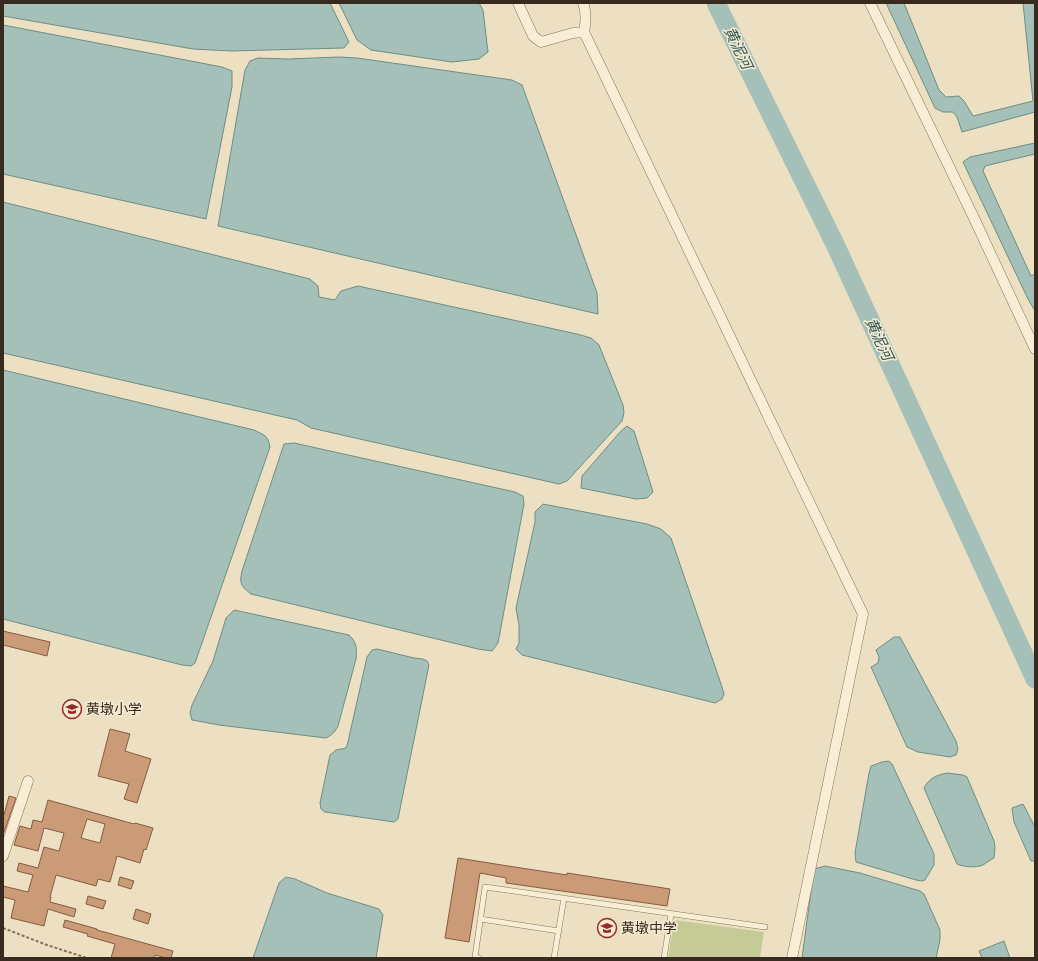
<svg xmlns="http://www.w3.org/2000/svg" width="1038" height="961" viewBox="0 0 1038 961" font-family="'PT Serif','Noto Sans SC',serif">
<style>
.green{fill:#c5cb96}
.water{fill:#a4c0b8;stroke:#6c8e85}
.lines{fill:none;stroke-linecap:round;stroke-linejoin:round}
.river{stroke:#a4c0b8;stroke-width:19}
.building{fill:#cb9b78;stroke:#865b40;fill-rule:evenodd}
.lane-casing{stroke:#877259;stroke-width:6}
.street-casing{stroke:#877259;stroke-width:11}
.path{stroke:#877259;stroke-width:2;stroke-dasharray:3 2;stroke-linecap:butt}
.lane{stroke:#f8eed5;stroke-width:5}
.street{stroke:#f8eed5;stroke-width:10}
.labels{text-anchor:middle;stroke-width:3;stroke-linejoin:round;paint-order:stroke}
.poi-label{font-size:14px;fill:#372a1e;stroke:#f5ebd2;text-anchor:start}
.water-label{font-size:15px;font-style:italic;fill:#2d5754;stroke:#f5ebd2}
</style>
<rect width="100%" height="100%" fill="#ede0c2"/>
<path class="green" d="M 674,920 L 764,932 L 760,958 L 668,958 Z"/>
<path class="water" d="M 3,3 L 330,3 L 349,42 L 344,48 L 231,51 L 193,49 L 3,16 Z
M 339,3 L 479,3 L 483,10 L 488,52 L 479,59 L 452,62 L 371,50 L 357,40 Z
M 886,3 L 904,3 L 939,90 L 946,97 L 959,96 L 964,101 L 973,116 L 1033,101 L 1023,3 L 1035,3 L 1035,112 L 962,132 L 957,117 L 953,112 L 943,112 L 935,108 Z
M 3,25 L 222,67 L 232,71 L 232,87 L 206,219 L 3,174 Z
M 339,57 L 357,58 L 512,80 L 522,85 L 597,293 L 598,314 L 218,226 L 245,70 L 250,61 L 258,58 L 288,59 Z
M 1035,143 L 1035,154 L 985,166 L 983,171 L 1031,276 L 1035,274 L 1035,311 L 1028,299 L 963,162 L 970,157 Z
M 3,202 L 310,279 L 318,286 L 319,297 L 335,300 L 341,291 L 358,286 L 577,334 L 591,338 L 599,345 L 623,405 L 624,413 L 622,421 L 567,481 L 559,484 L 311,428 L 297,420 L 3,353 Z
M 3,370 L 254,430 C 264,435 268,435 270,447 L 195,663 L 191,666 L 182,665 L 3,619 Z
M 627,426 L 634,431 L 653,492 L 647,498 L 636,499 L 581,488 L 582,476 L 620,432 Z
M 294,443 L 515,492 L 523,496 L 524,504 L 498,643 L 492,651 L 478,649 L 251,594 C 241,586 239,584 242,571 L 284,444 Z
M 543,504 L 647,524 L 661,529 L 671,538 L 722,687 L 724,694 L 722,699 L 715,703 L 522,655 L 516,649 L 519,643 L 519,625 L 516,608 L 535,522 L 535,512 Z
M 234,610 L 349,635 C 357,642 357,650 356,659 L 338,726 C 335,732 332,735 326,738 L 219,725 L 192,720 L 190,713 L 192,705 L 213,661 L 226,618 Z
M 894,637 L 900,637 L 956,741 L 958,749 L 956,755 L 950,757 L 918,752 L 907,747 L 871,667 L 878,663 L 879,657 L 876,650 Z
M 377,649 L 414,658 L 423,659 L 427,661 L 429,665 L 398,819 L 394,822 L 325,812 L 321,809 L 320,803 L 330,755 L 336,750 L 346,748 L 348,742 L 367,657 L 372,650 Z
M 889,761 L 892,764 L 934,854 L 934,865 L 925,880 L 922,881 L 916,880 L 856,862 L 855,853 L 869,773 L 871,766 L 882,762 Z
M 947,773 L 963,775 L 967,777 L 994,841 L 995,847 L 994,858 C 990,860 986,863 983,865 C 975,868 964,867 957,864 L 924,788 C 929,778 937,775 947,773 Z
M 1023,804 L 1035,827 L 1035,861 L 1031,861 L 1014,822 L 1012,808 Z
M 825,866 L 860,873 L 920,891 L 924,894 L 940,930 L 940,940 L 936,958 L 802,958 L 814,869 Z
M 286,877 L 295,879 L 327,893 L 379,909 L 383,915 L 376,958 L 253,958 L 279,883 Z
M 1004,941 L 1010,958 L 982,958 L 979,951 Z"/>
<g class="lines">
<path class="river" d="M 716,3 L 834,242 L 1035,679"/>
</g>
<path class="building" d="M 3,631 L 50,642 L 47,656 L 3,645 Z
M 110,729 L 130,734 L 125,751 L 151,759 L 137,803 L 124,799 L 129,784 L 98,776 Z
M 9,796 L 16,798 L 3,835 L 3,815 L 4,815 Z
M 48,800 L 134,824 L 135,823 L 153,828 L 146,850 L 144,849 L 140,863 L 117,856 L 110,882 L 98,879 L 96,886 L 56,875 L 50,897 L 51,897 L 50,902 L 76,909 L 74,917 L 48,909 L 44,926 L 11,918 L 15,900 L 3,897 L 3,886 L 28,892 L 33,875 L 17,871 L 19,863 L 38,868 L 44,847 L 59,851 L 64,833 L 44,828 L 38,851 L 14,845 L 20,826 L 31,829 L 33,820 L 42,822 ZM 87,819 L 105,824 L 100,843 L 81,838 Z
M 458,858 L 508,866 L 567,875 L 567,873 L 670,889 L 667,906 L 506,883 L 506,878 L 480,873 L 469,942 L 445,938 Z
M 120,877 L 134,881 L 131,889 L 118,885 Z
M 88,896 L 106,901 L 103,909 L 86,904 Z
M 136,909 L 151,914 L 148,924 L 133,919 Z
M 65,920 L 97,929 L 97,930 L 173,951 L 171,958 L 167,958 L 155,955 L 154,958 L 111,958 L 115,944 L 87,936 L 88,934 L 63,927 Z"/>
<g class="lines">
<defs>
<path id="lane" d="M 480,919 L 559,931
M 479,958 L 475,957 L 485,887 L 765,927
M 554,958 L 564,898
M 664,958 L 671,914"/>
<path id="street" d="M 518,3 L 533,36 L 541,42 L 573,33 L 584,32 L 863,614 L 792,958
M 583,3 C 587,13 586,22 584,32
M 870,3 L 973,216 L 1035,349
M 3,856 L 28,781"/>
</defs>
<use href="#lane" class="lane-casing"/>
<use href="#street" class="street-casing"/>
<path class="path" d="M 3,928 L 47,945 L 87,958"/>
<use href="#lane" class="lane"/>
<use href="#street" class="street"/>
</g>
<defs>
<symbol id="school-ring" viewBox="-11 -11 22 22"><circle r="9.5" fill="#f5ebd2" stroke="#952a2b" stroke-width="1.5"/><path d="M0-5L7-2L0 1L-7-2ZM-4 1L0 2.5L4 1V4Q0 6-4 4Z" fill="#952a2b"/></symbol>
</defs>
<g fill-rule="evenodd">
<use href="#school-ring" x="61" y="698" width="22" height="22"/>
<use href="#school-ring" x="596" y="917" width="22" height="22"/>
</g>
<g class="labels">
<g class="poi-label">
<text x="86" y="714">黄墩小学</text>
<text x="621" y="933">黄墩中学</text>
</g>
<g class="water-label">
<text transform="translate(738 48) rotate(64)" y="5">黄泥河</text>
<text transform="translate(879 339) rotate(65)" y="5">黄泥河</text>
</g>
</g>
<rect width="1038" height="961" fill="none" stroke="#372a1e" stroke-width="8"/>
</svg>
